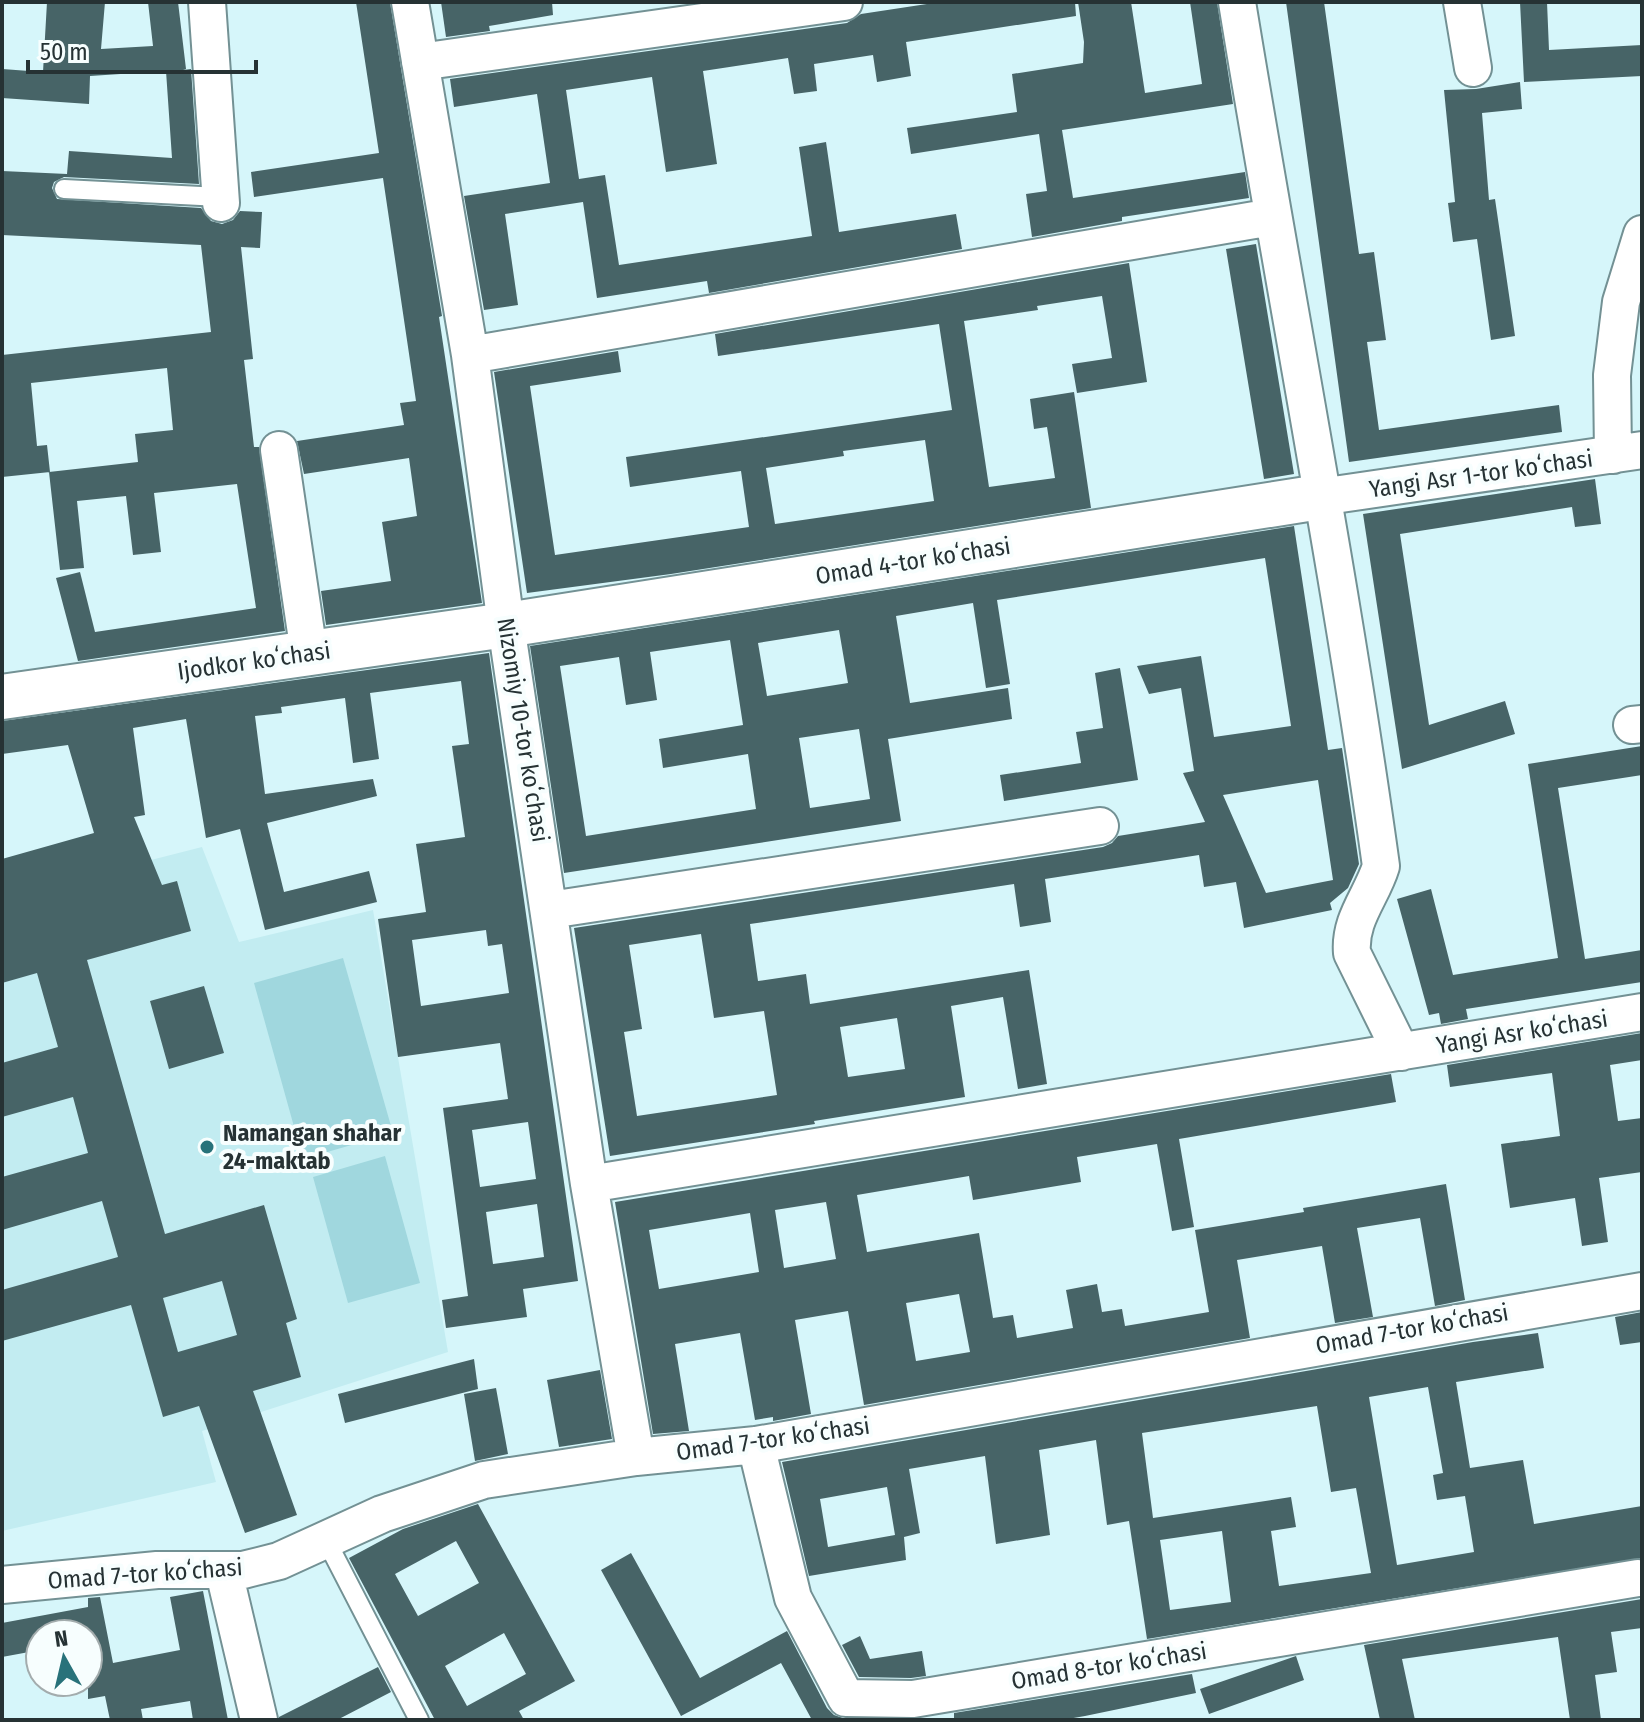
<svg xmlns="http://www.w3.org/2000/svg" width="1644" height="1722" viewBox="0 0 1644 1722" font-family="'Fira Sans Condensed',sans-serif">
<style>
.built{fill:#c2ecf1}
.green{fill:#a0d7de}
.building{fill:#476467;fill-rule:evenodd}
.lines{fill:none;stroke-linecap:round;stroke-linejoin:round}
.service-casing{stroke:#739194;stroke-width:22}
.minor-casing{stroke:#739194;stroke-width:40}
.tertiary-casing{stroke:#739194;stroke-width:48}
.service{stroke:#fff;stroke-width:18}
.minor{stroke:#fff;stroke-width:36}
.tertiary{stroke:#fff;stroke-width:44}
.poi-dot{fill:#28727a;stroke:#f7fefe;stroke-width:3}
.labels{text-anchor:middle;stroke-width:8;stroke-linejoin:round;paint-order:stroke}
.street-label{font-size:24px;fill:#263234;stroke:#f7fefe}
.poi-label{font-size:24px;font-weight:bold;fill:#263234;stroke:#f7fefe;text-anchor:start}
</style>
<rect width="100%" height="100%" fill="#d6f6fa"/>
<path class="built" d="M 202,847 L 239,942 L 373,910 L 448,1352 L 202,1431 L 216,1482 L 2,1531 L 2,898 Z"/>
<path class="green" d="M 343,958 L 393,1133 L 303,1159 L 254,983 Z
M 385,1156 L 420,1283 L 348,1303 L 313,1177 Z"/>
<path class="building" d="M 47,2 L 105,2 L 101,49 L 153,46 L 148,2 L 178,2 L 186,69 L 183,70 L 191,69 L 199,184 L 64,177 L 54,182 L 52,188 L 57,199 L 201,208 L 211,221 L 222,224 L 233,220 L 240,211 L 262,212 L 260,248 L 241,247 L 253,359 L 244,360 L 254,447 L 259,447 L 285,631 L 78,661 L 56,578 L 80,572 L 95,632 L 256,608 L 237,484 L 154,493 L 161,552 L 133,555 L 126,496 L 77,501 L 84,568 L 60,570 L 49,472 L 138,462 L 135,434 L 173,430 L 167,368 L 31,383 L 37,446 L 47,445 L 50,472 L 2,477 L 2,355 L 211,332 L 201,245 L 2,235 L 2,171 L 67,174 L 69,151 L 172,158 L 166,71 L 90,76 L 89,104 L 2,98 L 2,69 L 43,72 Z
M 356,2 L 390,2 L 442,316 L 439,317 L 482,603 L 326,625 L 321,591 L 391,581 L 382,522 L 417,516 L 409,458 L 304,474 L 297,441 L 404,425 L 400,403 L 416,401 L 383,178 L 254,197 L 251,172 L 379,153 Z
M 441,2 L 552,2 L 553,15 L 489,26 L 490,31 L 446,37 Z
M 940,2 L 1075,2 L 1076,16 L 906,42 L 911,76 L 877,82 L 873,55 L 814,64 L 817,91 L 794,94 L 788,58 L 703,71 L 717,164 L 666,172 L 652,77 L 566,90 L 579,179 L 605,175 L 619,265 L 812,236 L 799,147 L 826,142 L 839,232 L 956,214 L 962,249 L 709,293 L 707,281 L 597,298 L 583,202 L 505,214 L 518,305 L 484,310 L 464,196 L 550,183 L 537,94 L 454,107 L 450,79 L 847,23 L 861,14 Z
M 1078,2 L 1131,2 L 1145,93 L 1202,84 L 1190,2 L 1217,2 L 1233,104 L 1062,130 L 1073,198 L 1245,172 L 1249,198 L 1122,217 L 1122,221 L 1032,237 L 1026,194 L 1047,191 L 1039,134 L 911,154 L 907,128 L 1017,112 L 1012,74 L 1083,63 L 1084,42 Z
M 1286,2 L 1324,2 L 1359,254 L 1374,252 L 1386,340 L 1367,342 L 1379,430 L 1559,405 L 1562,432 L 1349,462 Z
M 1520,2 L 1547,2 L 1549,50 L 1642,45 L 1642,76 L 1524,82 Z
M 1520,82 L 1522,109 L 1482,113 L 1489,200 L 1495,199 L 1515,336 L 1491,340 L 1477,239 L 1453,242 L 1448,203 L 1455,202 L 1444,90 L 1476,89 Z
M 1256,244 L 1294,474 L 1264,479 L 1226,249 Z
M 1129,263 L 1147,382 L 1077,393 L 1072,364 L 1112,358 L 1102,296 L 1037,306 L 1038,310 L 964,321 L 989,487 L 1055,478 L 1047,427 L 1034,429 L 1030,399 L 1074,392 L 1091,508 L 671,574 L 527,593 L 494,372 L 618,351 L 621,372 L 530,386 L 555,555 L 749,527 L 741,471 L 630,487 L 626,457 L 952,410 L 939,324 L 718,356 L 715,334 ZM 925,440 L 934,501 L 775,524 L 766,468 L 844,456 L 843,451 Z
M 1595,479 L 1601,524 L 1575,527 L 1572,507 L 1400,534 L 1429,725 L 1505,701 L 1515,734 L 1402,769 L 1363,514 Z
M 1294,526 L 1328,750 L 1342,748 L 1359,864 L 1348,888 L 1330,903 L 1332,910 L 1244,928 L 1236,882 L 1204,887 L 1199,855 L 1045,879 L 1051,922 L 1020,927 L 1014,884 L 750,924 L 758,981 L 806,974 L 810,1004 L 1029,970 L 1047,1084 L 1018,1089 L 1003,997 L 951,1006 L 965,1097 L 814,1121 L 815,1124 L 610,1156 L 574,928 L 1103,847 L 1112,843 L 1118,836 L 1205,822 L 1183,773 L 1194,771 L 1181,688 L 1149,694 L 1137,666 L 1201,656 L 1214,737 L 1291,726 L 1265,558 L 997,600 L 1010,684 L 986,688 L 973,603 L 896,616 L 910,703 L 1008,688 L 1012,719 L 888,739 L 901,821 L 564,873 L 530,646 ZM 839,630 L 848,683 L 767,696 L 758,643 ZM 730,640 L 743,725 L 659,739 L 663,768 L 748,754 L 756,809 L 586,836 L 560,666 L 619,657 L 626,705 L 657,700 L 650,652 ZM 859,729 L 870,799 L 810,808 L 799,738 ZM 1318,780 L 1333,880 L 1266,893 L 1223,795 ZM 701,934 L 714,1018 L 764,1011 L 777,1095 L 637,1116 L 624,1032 L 642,1029 L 629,945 ZM 897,1018 L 905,1069 L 848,1077 L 840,1027 Z
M 489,653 L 578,1281 L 523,1289 L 527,1317 L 446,1328 L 442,1300 L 468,1296 L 443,1108 L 508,1099 L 500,1043 L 398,1057 L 378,919 L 426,912 L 416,844 L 465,837 L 452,746 L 469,744 L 461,681 L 370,693 L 379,759 L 353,763 L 345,698 L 281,707 L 282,713 L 255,716 L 265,794 L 373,779 L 377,796 L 267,823 L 284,892 L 369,871 L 377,902 L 265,930 L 240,829 L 206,838 L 186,719 L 133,728 L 145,815 L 134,817 L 162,885 L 177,881 L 191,931 L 87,960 L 165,1234 L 264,1205 L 297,1319 L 286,1323 L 301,1377 L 253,1391 L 297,1515 L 245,1533 L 199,1406 L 163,1417 L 131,1305 L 2,1341 L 2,1290 L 118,1257 L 102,1201 L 2,1230 L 2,1177 L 88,1153 L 73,1097 L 2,1117 L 2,1063 L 58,1047 L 37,973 L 2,983 L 2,859 L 94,833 L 68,745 L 2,754 L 2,721 ZM 486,930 L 488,946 L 502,944 L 509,993 L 421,1006 L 412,940 ZM 528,1122 L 536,1179 L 480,1187 L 472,1130 ZM 537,1204 L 544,1257 L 493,1264 L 486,1212 ZM 222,1281 L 237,1335 L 178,1352 L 163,1298 Z
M 1120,668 L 1138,780 L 1004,801 L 1000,775 L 1081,763 L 1076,732 L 1103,728 L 1095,673 Z
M 1642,746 L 1642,775 L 1558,788 L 1585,959 L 1642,950 L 1642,982 L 1466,1009 L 1468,1019 L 1441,1024 L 1439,1013 L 1429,1015 L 1397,899 L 1431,889 L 1453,975 L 1558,958 L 1528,764 Z
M 204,986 L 224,1053 L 169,1069 L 150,1001 Z
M 1642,1033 L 1642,1060 L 1610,1065 L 1618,1121 L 1642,1118 L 1642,1172 L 1599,1178 L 1608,1242 L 1582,1246 L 1575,1198 L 1510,1208 L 1501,1144 L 1560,1136 L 1552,1073 L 1450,1087 L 1447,1065 Z
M 1391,1074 L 1396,1102 L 1179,1139 L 1194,1227 L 1172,1231 L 1157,1144 L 1077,1157 L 1081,1182 L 973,1200 L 969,1176 L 857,1195 L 867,1252 L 979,1233 L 993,1318 L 1013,1315 L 1017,1338 L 1073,1328 L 1066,1290 L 1097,1284 L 1102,1312 L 1122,1309 L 1125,1326 L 1209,1312 L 1195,1230 L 1304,1212 L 1303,1208 L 1446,1184 L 1465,1300 L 1435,1306 L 1420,1218 L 1357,1228 L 1373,1317 L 1335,1323 L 1322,1246 L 1237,1260 L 1250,1338 L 864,1405 L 848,1311 L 795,1320 L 811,1414 L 773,1421 L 773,1417 L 755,1420 L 740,1333 L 675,1344 L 689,1431 L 653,1434 L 615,1202 ZM 826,1202 L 836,1259 L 784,1268 L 775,1210 ZM 750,1213 L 759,1272 L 659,1289 L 649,1230 ZM 959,1294 L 970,1352 L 916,1361 L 906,1303 Z
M 1642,1312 L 1642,1342 L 1620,1345 L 1615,1317 Z
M 1538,1333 L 1544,1368 L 1456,1382 L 1470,1468 L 1523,1460 L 1534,1524 L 1642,1506 L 1642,1558 L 1147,1639 L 1129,1521 L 1107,1525 L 1096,1440 L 1039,1450 L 1050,1535 L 996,1544 L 985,1456 L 909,1469 L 920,1533 L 904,1537 L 906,1560 L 809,1576 L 782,1462 L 1473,1342 ZM 1428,1387 L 1443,1473 L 1433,1475 L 1437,1500 L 1465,1496 L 1474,1552 L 1397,1565 L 1369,1397 ZM 1317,1406 L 1331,1492 L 1356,1488 L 1371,1573 L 1279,1586 L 1271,1531 L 1296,1527 L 1291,1497 L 1153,1518 L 1142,1433 ZM 887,1487 L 895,1535 L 828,1547 L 820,1499 ZM 1222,1531 L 1231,1602 L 1170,1610 L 1160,1540 Z
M 474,1359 L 478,1389 L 345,1423 L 338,1394 Z
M 600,1370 L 612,1439 L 559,1447 L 547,1380 Z
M 496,1388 L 508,1454 L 475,1461 L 464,1394 Z
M 478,1504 L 575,1681 L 519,1711 L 524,1720 L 435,1720 L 349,1558 L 403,1529 ZM 456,1541 L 479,1583 L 418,1616 L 395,1574 ZM 504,1633 L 526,1674 L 467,1706 L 445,1666 Z
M 631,1553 L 700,1678 L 787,1631 L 827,1708 L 834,1715 L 846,1719 L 897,1720 L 812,1720 L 781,1663 L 681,1716 L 601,1570 Z
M 203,1591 L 228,1720 L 193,1720 L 190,1701 L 141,1709 L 143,1720 L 110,1720 L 105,1696 L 88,1699 L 88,1634 L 40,1634 L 40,1650 L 2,1657 L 2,1623 L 88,1607 L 88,1598 L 100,1597 L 113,1663 L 180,1650 L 170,1597 Z
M 1642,1599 L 1642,1628 L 1611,1632 L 1617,1672 L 1595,1675 L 1601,1720 L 1570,1720 L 1558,1637 L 1402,1659 L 1415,1720 L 1380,1720 L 1364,1645 Z
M 860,1636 L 870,1659 L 922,1651 L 926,1676 L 911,1678 L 859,1677 L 842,1645 Z
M 1296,1656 L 1304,1680 L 1209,1714 L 1200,1689 Z
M 378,1667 L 391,1692 L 337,1720 L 279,1720 L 279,1717 Z
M 1192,1674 L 1196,1693 L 1085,1716 L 1062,1720 L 954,1720 L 954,1713 Z"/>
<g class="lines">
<defs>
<path id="service" d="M 64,189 L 220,197
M 326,1540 L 419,1720"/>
<path id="minor" d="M 207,2 L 221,203
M 410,2 L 470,355 L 506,625 L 589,1184 L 636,1457
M 1237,2 C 1284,290 1341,577 1381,866 C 1372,896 1349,919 1352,953 L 1401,1052
M 1462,2 L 1473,68
M 420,62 L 844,2
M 470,355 L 1272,217
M 279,450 L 309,653
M 1613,455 L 1612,375 L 1621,302 L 1642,234
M 1320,497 L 1642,450
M 1632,725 L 1642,724
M 550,910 L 1100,826
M 589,1184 L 1642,1012
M 756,1445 L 793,1598 L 846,1698 L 913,1699 L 1638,1578
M 224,1572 L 259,1720
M 2,1585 L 157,1570 L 243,1570 L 279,1561 L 382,1514 L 484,1480 L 636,1457 L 756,1445 L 1642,1291"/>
<path id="tertiary" d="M 2,697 L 506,625 L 1320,497"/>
</defs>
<use href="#service" class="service-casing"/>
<use href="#minor" class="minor-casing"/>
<use href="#tertiary" class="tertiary-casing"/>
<use href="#service" class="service"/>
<use href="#minor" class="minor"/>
<use href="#tertiary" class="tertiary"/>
</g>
<circle class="poi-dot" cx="207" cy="1147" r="8"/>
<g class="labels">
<g class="street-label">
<text transform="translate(1481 474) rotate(-8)" y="8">Yangi Asr 1-tor koʻchasi</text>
<text transform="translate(913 561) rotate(-9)" y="8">Omad 4-tor koʻchasi</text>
<text transform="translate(254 661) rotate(-8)" y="8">Ijodkor koʻchasi</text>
<text transform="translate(523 730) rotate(81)" y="8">Nizomiy 10-tor koʻchasi</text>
<text transform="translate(1522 1032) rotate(-9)" y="8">Yangi Asr koʻchasi</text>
<text transform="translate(1412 1329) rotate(-10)" y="8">Omad 7-tor koʻchasi</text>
<text transform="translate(773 1439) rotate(-8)" y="8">Omad 7-tor koʻchasi</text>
<text transform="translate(145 1574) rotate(-4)" y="8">Omad 7-tor koʻchasi</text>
<text transform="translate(1109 1666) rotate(-9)" y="8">Omad 8-tor koʻchasi</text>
</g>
<g class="poi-label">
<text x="223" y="1141">Namangan shahar<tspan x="223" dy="28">24-maktab</tspan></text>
</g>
</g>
<rect width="1644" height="1722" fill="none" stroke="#263234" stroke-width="8"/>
<g transform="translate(64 1658) rotate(352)"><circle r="38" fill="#f7fefe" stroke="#a3acad" stroke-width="2"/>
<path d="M0-6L14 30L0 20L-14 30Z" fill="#28727a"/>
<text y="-12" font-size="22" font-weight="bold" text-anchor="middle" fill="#263234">N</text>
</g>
<path d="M28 60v12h228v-12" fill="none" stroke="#263234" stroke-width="4"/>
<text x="40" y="60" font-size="24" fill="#263234" stroke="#f7fefe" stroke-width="6" paint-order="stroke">50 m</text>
</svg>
